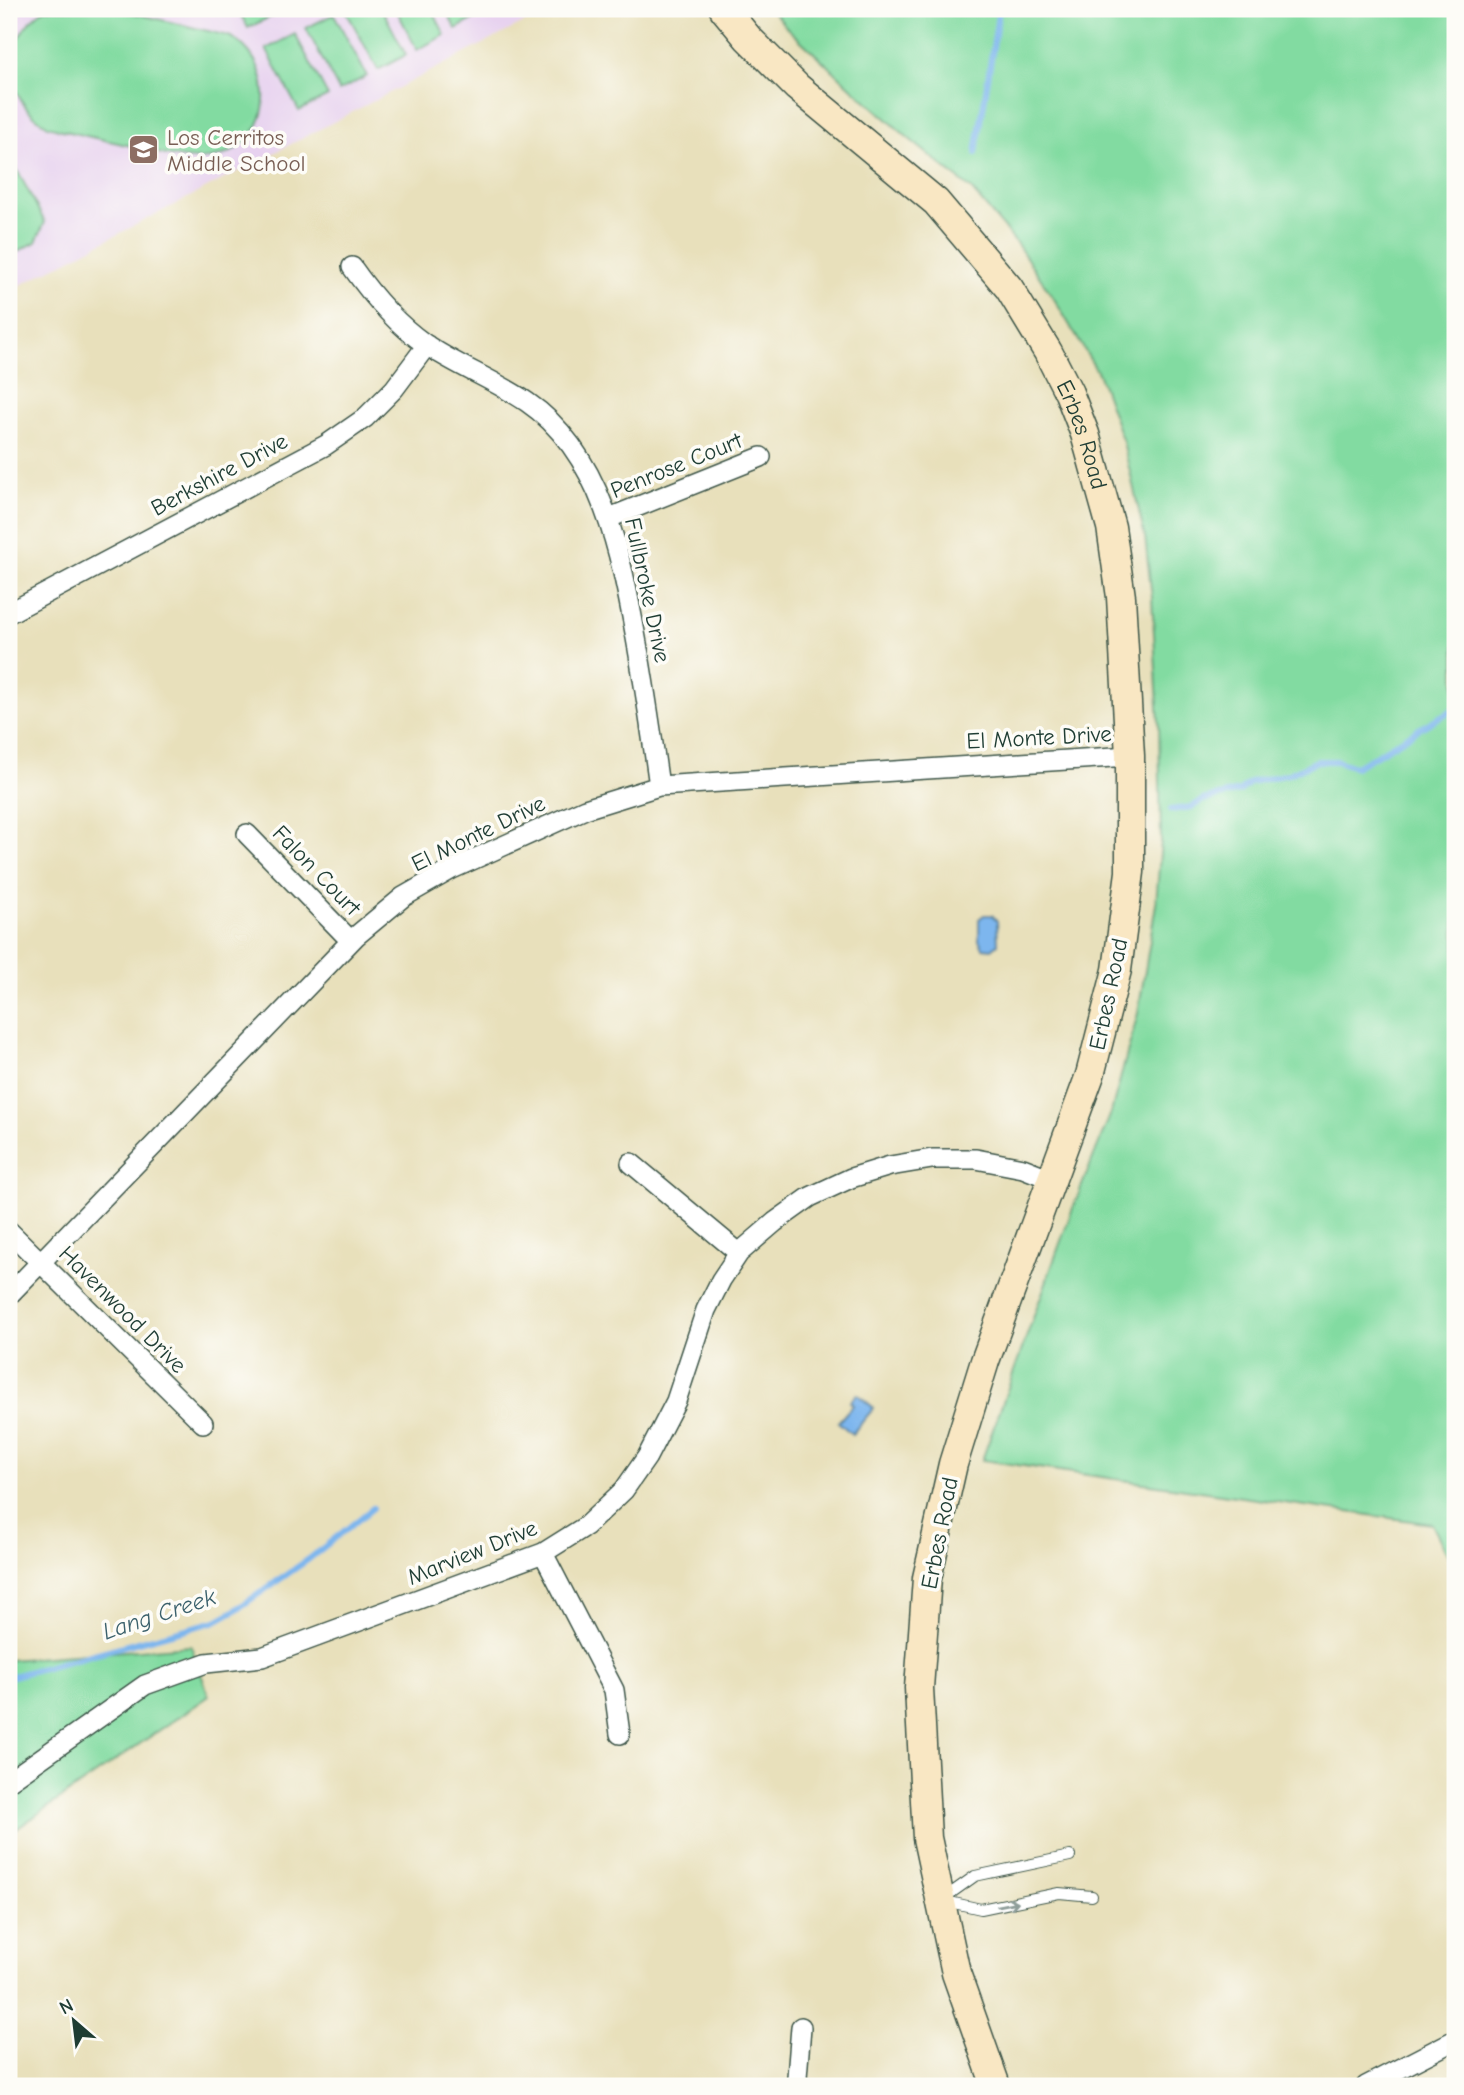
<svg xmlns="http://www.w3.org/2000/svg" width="1464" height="2095" viewBox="0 0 1464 2095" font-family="'Comic Neue',sans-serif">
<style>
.built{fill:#e7d2ef}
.green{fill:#82dba1;stroke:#508c6a;stroke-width:2}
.water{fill:#7db6ee;stroke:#4e7a91;stroke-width:2}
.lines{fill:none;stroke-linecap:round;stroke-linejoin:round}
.stream{stroke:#7db6ee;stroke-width:6}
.service-casing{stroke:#3d5548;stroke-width:12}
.minor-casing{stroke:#3d5548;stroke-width:22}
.secondary-casing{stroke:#3d5548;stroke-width:31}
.service{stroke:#fff;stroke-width:10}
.minor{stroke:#fff;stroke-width:19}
.secondary{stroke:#f9e7c3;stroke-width:28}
.oneway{stroke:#8f9e9a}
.labels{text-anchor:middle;stroke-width:7;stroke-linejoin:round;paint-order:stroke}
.education-label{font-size:23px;fill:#785e54;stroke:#fdfcf7;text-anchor:start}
.street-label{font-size:23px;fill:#1f3d34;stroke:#fdfcf7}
.water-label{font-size:24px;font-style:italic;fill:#3b616c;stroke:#fdfcf7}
</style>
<rect width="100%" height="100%" fill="#fdfcf7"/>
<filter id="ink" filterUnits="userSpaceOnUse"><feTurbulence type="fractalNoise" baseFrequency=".0143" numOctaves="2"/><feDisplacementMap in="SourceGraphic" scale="14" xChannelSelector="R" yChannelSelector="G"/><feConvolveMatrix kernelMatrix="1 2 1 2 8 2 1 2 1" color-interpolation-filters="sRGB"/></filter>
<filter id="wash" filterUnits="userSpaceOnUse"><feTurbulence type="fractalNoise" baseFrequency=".00686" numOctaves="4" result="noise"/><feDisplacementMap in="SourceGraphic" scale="28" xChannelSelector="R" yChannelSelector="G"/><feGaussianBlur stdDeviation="1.57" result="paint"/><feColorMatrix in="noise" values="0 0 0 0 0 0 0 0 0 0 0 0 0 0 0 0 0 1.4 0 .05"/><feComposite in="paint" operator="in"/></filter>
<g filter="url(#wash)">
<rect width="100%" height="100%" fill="#e8e0bb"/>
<path class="built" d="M 9,9 L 550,9 L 9,291 Z"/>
<path class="green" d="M 45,9 L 116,9 L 229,36 C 251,47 263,69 264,93 C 265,110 260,125 249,138 C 216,174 168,155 127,145 C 101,139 74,134 48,126 C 0,98 0,39 45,9 Z
M 238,9 L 286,9 L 248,28 Z
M 345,9 L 382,9 L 406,55 L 378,70 Z
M 396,9 L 432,9 L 445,35 L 417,50 Z
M 445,9 L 482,9 L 484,14 L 456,29 Z
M 771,9 L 1455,9 L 1455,1569 L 1432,1524 L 982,1460 L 1071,1213 L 1111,1113 L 1138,1013 L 1156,904 L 1161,841 L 1159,725 L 1152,598 L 1145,537 L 1123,442 L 1098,373 L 1053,297 L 1017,244 L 972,190 L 907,137 L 852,88 L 788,29 Z
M 334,14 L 367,76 L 339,91 L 306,28 Z
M 295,34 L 328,96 L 299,111 L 266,49 Z
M 9,155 L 45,222 L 36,242 L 9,256 Z
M 191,1646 L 209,1696 L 9,1834 L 9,1660 Z"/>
<path class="water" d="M 984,915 L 992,915 L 997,921 L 998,944 L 992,949 L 983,948 L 979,940 L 979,919 Z
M 857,1394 L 874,1408 L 852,1434 L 838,1422 L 853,1405 L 850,1402 Z"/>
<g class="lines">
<path class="stream" d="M 976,153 L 999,9
M 1171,810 L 1192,807 L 1203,800 L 1240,791 L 1251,782 L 1289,774 L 1317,761 L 1337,761 L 1355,767 C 1390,749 1420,726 1455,709
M 9,1677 L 216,1621 L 234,1611 L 309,1559 L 373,1508"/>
</g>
</g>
<g filter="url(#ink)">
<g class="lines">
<defs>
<path id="service" d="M 944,1898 L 975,1876 L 1070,1856
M 945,1901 L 981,1909 L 1059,1893 L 1092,1896"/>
<path id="minor" d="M 352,267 C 373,297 395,323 425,344 C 457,366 495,380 527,402 C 602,453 621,556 636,638 C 645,687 652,736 659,786
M 609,518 L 761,457
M 9,613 L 326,445 L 365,418 L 394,389 L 427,345
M 247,834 L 351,941
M 631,1163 L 739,1253
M 9,1231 L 203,1423
M 9,1295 L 356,936 L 403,897 L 452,869 L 585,809 L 659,786 L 1130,756
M 543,1553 L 614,1690 L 620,1734
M 9,1781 L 145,1685 L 206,1663 L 262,1657 L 543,1553 L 586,1526 L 624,1490 L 647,1457 L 676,1401 L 706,1310 L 721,1280 L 739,1253 L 775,1222 L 810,1197 L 851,1178 L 890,1166 L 932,1159 L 976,1159 L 1023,1168 L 1051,1179
M 801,2027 L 797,2077 L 801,2086
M 1366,2086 L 1455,2040"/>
<g id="secondary">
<path id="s1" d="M 724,9 L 748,38 L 797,87 L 936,202 L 1009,288 L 1048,352 L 1069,393 L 1085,434 L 1111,527 L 1121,597 L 1130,756 L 1130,872 L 1117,970 L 1090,1075 L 985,1361 L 953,1464 L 927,1578 L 919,1688 L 927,1838 L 956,1973 L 996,2086"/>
</g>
</defs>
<use href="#service" class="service-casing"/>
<use href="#minor" class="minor-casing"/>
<use href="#secondary" class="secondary-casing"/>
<use href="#service" class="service"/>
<use href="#minor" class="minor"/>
<use href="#secondary" class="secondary"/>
</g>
<defs><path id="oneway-shaft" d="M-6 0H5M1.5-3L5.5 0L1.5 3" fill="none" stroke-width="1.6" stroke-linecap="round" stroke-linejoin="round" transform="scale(1.75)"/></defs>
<use class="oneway" href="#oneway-shaft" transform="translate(1008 1904) rotate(-11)"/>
</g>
<defs>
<symbol id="school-square" viewBox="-11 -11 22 22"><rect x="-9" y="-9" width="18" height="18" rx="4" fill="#8d6e63" stroke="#fdfcf7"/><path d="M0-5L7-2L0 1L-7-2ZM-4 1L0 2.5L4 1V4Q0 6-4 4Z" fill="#fff"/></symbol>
</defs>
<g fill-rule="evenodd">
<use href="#school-square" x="126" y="132" width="35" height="35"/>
</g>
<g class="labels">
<g class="education-label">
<text x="167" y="145">Los Cerritos<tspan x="167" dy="26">Middle School</tspan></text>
</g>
<g class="street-label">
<text dy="8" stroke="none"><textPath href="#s1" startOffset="565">Erbes Road</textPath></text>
<text transform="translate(676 465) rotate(-22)" y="8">Penrose Court</text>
<text transform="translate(219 474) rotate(-28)" y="8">Berkshire Drive</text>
<text transform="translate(648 590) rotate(78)" y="8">Fullbroke Drive</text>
<text transform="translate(1039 737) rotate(-3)" y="8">El Monte Drive</text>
<text transform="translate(478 833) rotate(-26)" y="8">El Monte Drive</text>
<text transform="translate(317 870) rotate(46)" y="8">Falon Court</text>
<text transform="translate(1108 994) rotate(-78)" y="8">Erbes Road</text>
<text transform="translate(123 1309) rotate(45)" y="8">Havenwood Drive</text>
<text transform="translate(939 1533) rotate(-79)" y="8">Erbes Road</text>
<text transform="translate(472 1552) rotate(-22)" y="8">Marview Drive</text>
</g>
<g class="water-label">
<text transform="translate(159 1614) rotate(-18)" y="8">Lang Creek</text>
</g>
</g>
<rect width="1464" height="2095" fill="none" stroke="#fdfcf7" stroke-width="35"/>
<g transform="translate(74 2021) rotate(332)" stroke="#fdfcf7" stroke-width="5" paint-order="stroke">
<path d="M0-5L12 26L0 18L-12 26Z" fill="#1f3d34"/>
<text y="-10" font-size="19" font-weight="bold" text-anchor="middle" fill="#1f3d34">N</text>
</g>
</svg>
